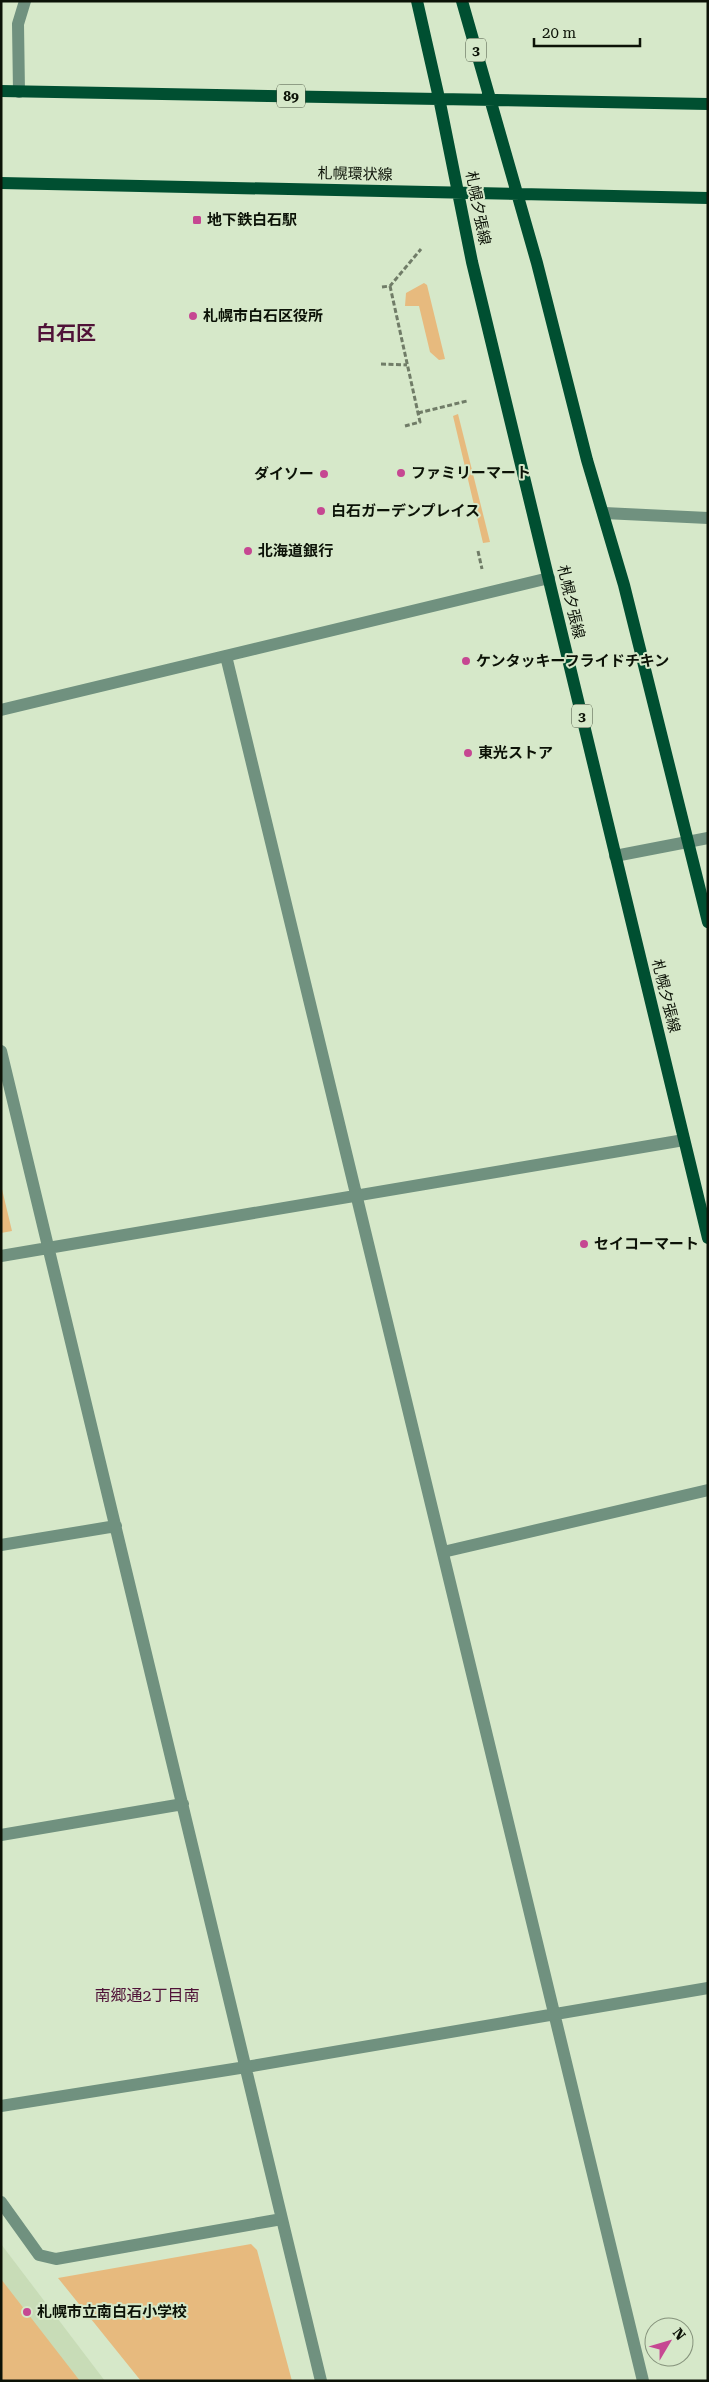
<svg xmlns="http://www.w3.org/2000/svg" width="709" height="2382" viewBox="0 0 709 2382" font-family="'Roboto Serif','Noto Sans JP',serif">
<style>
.built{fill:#c8dcb7}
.green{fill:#e7ba7e}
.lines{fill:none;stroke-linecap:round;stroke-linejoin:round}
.path{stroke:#707c67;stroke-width:3;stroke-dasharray:5 2.5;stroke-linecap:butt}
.service{stroke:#70917f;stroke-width:12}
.minor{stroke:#70917f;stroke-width:12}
.primary{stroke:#004f31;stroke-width:12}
.poi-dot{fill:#c64792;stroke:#d6e8c9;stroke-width:2}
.labels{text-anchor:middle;stroke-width:4;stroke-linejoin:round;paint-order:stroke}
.shield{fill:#d6e8c9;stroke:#495241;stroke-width:1}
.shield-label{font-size:14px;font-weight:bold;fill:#0c1207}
.street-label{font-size:15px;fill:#0c1207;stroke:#d6e8c9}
.poi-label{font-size:15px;font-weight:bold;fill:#0c1207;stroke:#d6e8c9;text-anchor:start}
.neighbourhood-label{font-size:16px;fill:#4f1237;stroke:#d6e8c9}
.district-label{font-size:20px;font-weight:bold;fill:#4f1237;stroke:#d6e8c9}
</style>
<rect width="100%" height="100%" fill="#d6e8c9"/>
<path class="built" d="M 1,2244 L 105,2381 L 1,2381 Z"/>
<path class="green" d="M 424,283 L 427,285 L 445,359 L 439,360 L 430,352 L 419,306 L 405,306 L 406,293 Z
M 458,414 L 490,542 L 483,543 L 453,416 Z
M 1,1185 L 12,1231 L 1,1233 Z
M 251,2244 L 257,2250 L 292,2381 L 141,2381 L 58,2278 Z
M 1,2279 L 80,2381 L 1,2381 Z"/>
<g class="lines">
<path class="path" d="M 390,286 L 420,422 L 405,426
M 382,287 L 390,286 L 421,249
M 381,364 L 407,365
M 418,413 L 467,401
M 478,551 L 482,569"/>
<path class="service" d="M 19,92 L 18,24 L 25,1"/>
<path class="minor" d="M 604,513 L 708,518
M 226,656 L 643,2381
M 1,710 L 549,578
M 615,856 L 708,838
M 1,1051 L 321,2381
M 1,1256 L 684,1140
M 1,1545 L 116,1526
M 443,1552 L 708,1490
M 1,1835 L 183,1804
M 1,2106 L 246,2067 L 708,1988
M 1,2202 L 39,2255 L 56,2259 L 282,2219"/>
<path class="primary" d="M 417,1 L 439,98 L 472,262 L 708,1238
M 462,1 L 537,263 L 587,460 L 624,585 L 708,922
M 1,91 L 708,104
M 1,183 L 708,198"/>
</g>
<g class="poi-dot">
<rect x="192" y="215" width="10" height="10" rx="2.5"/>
<circle cx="193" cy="316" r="5"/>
<circle cx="401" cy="473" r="5"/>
<circle cx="324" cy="474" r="5"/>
<circle cx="321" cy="511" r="5"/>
<circle cx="248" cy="551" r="5"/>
<circle cx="466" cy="661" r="5"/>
<circle cx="468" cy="753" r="5"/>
<circle cx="584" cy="1244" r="5"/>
<circle cx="27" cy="2312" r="5"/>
</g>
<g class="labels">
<g class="shield">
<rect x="466" y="38.5" width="20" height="23" rx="4"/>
<rect x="277" y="84.5" width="28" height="23" rx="4"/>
<rect x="572" y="704.5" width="20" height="23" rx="4"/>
</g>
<g class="shield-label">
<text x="476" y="55">3</text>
<text x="291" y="101">89</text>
<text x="582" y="721">3</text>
</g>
<g class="street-label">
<text transform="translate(355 174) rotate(1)" y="5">札幌環状線</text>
<text transform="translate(478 208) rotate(79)" y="5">札幌夕張線</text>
<text transform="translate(571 602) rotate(77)" y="5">札幌夕張線</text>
<text transform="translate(666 996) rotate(76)" y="5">札幌夕張線</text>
</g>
<g class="poi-label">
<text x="207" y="225">地下鉄白石駅</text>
<text x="203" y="321">札幌市白石区役所</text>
<text x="411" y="478">ファミリーマート</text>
<text x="314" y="479" text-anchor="end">ダイソー</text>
<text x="331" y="516">白石ガーデンプレイス</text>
<text x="258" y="556">北海道銀行</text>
<text x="476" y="666">ケンタッキーフライドチキン</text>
<text x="478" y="758">東光ストア</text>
<text x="594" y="1249">セイコーマート</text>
<text x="37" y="2317">札幌市立南白石小学校</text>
</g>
<g class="neighbourhood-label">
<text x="147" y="2001">南郷通2丁目南</text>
</g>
<g class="district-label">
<text x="66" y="340">白石区</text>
</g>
</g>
<rect width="709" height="2382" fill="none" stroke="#0c1207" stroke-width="5"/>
<g transform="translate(669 2342) rotate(52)"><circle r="24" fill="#d6e8c9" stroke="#85927b"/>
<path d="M0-4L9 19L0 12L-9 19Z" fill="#c64792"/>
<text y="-8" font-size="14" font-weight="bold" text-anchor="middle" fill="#0c1207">N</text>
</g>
<path d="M534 38v8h106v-8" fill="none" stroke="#0c1207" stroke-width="2.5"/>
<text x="542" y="38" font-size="15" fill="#0c1207" stroke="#d6e8c9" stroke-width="4" paint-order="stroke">20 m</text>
</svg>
